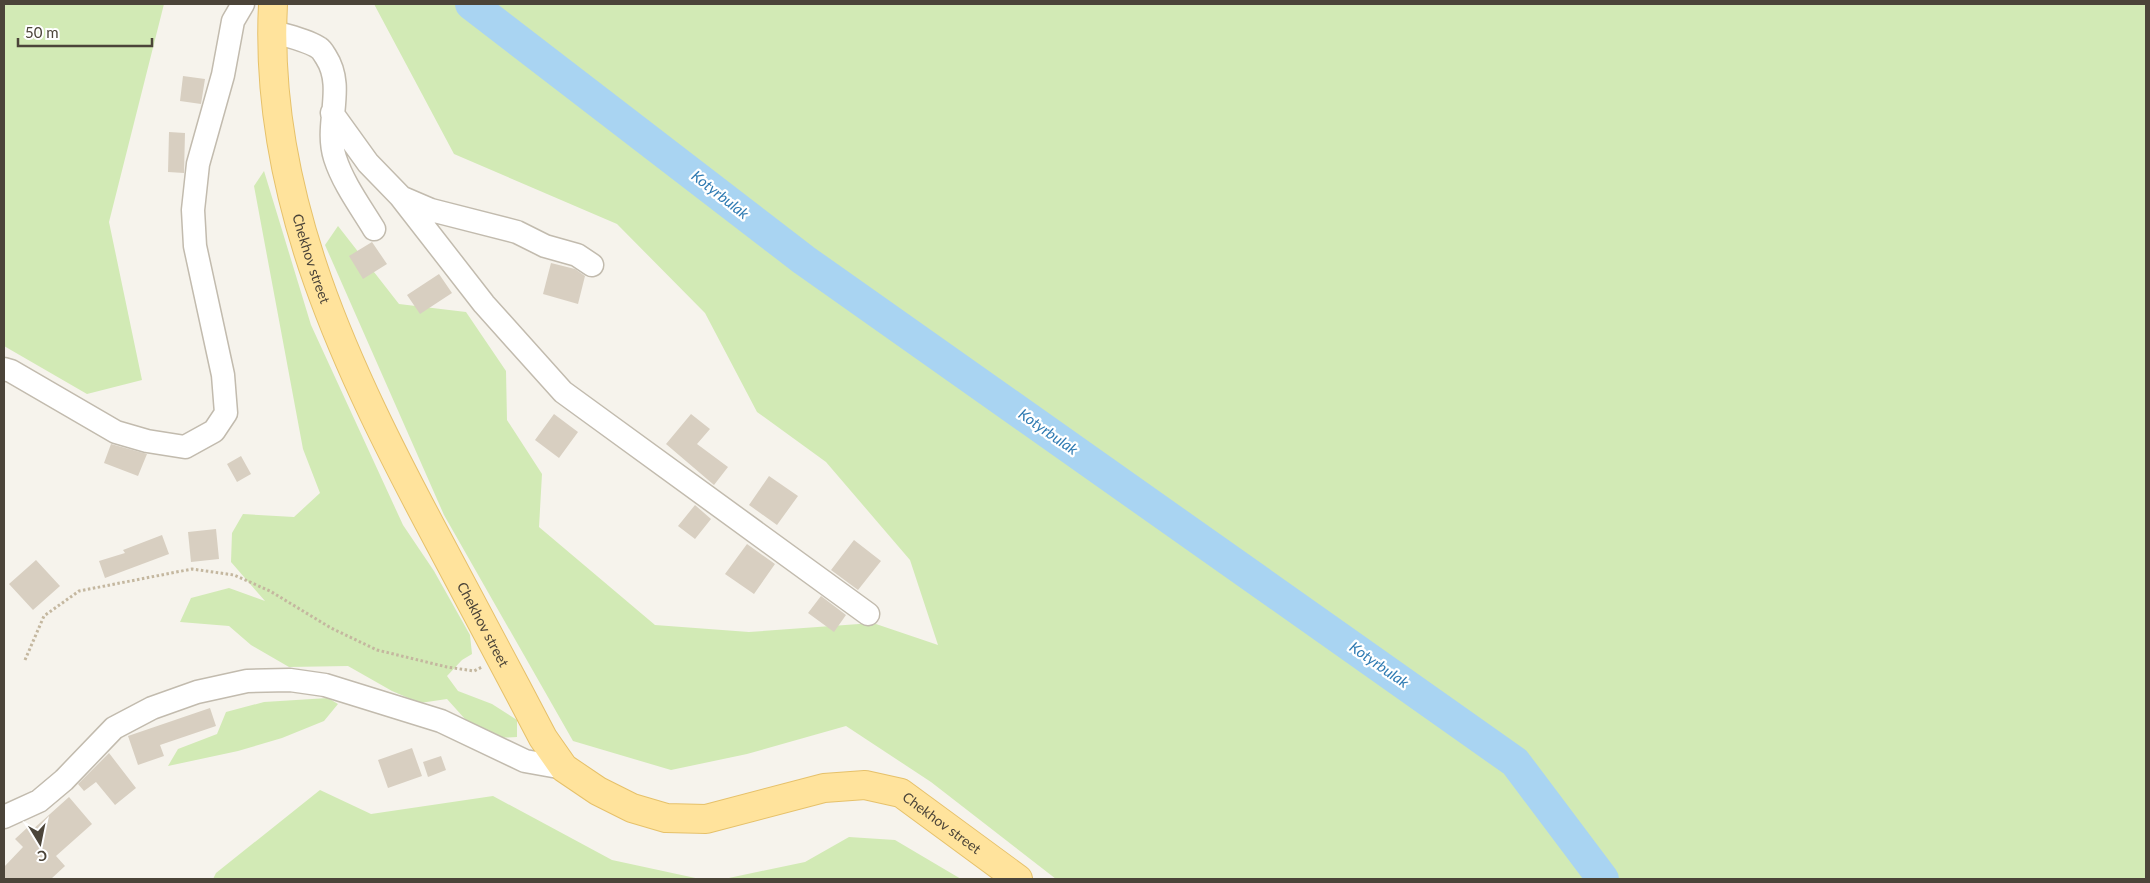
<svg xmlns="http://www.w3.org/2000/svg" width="2150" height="883" viewBox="0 0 2150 883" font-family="Lato,sans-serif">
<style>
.green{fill:#d2eab5}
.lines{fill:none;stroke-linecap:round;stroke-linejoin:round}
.river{stroke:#a9d4f2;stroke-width:32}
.building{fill:#d8cfc1}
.minor-casing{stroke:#c2bbae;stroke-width:25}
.major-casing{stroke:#e6c16a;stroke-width:30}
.path{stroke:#c4b79f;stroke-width:3;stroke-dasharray:2.5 2.5;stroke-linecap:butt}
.minor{stroke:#fff;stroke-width:22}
.major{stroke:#ffe39c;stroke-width:28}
.labels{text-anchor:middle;stroke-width:4.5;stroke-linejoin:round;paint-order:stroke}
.street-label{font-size:14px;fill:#4b4439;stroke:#fff}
.water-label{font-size:15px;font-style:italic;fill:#2e7ab2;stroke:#fff}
</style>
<rect width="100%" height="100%" fill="#f6f3ec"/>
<path class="green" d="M 4,4 L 164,4 L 109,222 L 142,380 L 87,394 L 4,346 Z
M 374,4 L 2146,4 L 2146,879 L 1056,879 L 931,782 L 846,726 L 747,754 L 671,770 L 573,741 L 444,515 L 325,245 L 338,226 L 399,304 L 466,312 L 506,371 L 507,420 L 542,474 L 539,527 L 655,625 L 749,632 L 873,623 L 938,645 L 910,560 L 826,462 L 757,412 L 705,313 L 617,224 L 454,154 Z
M 264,171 L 311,325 L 403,525 L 434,571 L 470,635 L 472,654 L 462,660 L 447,676 L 458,691 L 492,704 L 517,720 L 517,737 L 498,738 L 465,719 L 447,699 L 420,703 L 392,691 L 348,666 L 289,667 L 251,645 L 229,626 L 180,622 L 191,598 L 229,588 L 265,601 L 231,562 L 232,533 L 243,514 L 294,517 L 320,493 L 303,449 L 254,186 Z
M 328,698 L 338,704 L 324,721 L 282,738 L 238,751 L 168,766 L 178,749 L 217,734 L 226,712 L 264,702 Z
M 320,790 L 371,814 L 493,796 L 612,860 L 700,879 L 213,879 L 216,873 Z
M 849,837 L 895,840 L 961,879 L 724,879 L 805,862 Z"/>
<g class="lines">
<path class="river" d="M 471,4 L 804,260 L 1515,762 L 1603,879"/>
</g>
<path class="building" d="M 183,76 L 205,79 L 201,104 L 180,101 Z
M 169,132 L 185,133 L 184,173 L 168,172 Z
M 372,242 L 387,264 L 363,279 L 349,256 Z
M 551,263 L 575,269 L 585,276 L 578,304 L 543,294 Z
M 439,274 L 452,293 L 420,314 L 407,295 Z
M 554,414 L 578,432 L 559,458 L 535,440 Z
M 691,414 L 710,429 L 697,444 L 728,467 L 714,485 L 666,444 Z
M 111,444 L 147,454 L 138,476 L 104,463 Z
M 241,456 L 251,474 L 237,482 L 227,464 Z
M 769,476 L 798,496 L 777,525 L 749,505 Z
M 695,505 L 711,519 L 695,539 L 678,526 Z
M 216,529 L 219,559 L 191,562 L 188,532 Z
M 162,535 L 169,554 L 105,578 L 99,561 L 125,553 L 123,550 Z
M 854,540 L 881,561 L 858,590 L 831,570 Z
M 747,544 L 775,564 L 754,594 L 725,574 Z
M 36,560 L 60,586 L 33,610 L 9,584 Z
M 821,596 L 846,615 L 834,632 L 808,613 Z
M 210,708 L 216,726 L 160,745 L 164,756 L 138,765 L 128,736 Z
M 412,748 L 422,776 L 388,788 L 378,760 Z
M 109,753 L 136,788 L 115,805 L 96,782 L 84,791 L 78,784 Z
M 441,756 L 446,770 L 428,777 L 423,762 Z
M 69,797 L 92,824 L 56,856 L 65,866 L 51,879 L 4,879 L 4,867 L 23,847 L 15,839 L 28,827 L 31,831 Z"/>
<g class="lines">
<defs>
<path id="minor" d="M 272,31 C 286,36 308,40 319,48 C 322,50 324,54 326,57 C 346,88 324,124 335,158 C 343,183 360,206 374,229
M 332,113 L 368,163 L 400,196 L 484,304 L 563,392 L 868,614
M 403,198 L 431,210 L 517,232 L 545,246 L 577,255 L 592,265
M 4,369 L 11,371 L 116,432 L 147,441 L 185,447 L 214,431 L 226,413 L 223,375 L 195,246 L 193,210 L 198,164 L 223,75 L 233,21 L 243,4
M 4,817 L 39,801 L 64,780 L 114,728 L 152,708 L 197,692 L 247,681 L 290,680 L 325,685 L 441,721 L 525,761 L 564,768"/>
<g id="major">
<path id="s1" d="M 273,4 C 263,198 348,371 437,538 C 472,604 508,671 543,738 L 564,768 L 598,791 L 632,808 L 666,818 L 706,819 L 824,788 L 865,785 L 901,793 L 1018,879"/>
</g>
</defs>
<use href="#minor" class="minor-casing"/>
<use href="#major" class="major-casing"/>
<path class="path" d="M 25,660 L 44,616 L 79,591 L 192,569 L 234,575 L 270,591 L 331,628 L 377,650 L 447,667 L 474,671 L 482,667"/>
<use href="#minor" class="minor"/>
<use href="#major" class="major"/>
</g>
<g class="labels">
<g class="street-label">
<text dy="5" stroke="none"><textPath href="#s1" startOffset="259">Chekhov street</textPath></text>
<text dy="5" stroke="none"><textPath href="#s1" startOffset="664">Chekhov street</textPath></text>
<text dy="5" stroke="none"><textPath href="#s1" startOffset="1234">Chekhov street</textPath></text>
</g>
<g class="water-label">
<text transform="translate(720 195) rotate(38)" y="5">Kotyrbulak</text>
<text transform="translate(1048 432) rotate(35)" y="5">Kotyrbulak</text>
<text transform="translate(1379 665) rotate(35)" y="5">Kotyrbulak</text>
</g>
</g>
<rect width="2150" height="883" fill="none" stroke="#4b4439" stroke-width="10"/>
<g transform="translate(40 843) rotate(170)" stroke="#ffffff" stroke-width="4" paint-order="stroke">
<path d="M0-4L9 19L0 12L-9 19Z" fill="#4b4439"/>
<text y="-8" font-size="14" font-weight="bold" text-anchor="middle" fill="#4b4439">С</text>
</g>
<path d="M18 38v8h134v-8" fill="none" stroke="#4b4439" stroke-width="2.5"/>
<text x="25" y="38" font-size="15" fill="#4b4439" stroke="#ffffff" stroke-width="4" paint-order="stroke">50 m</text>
</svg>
